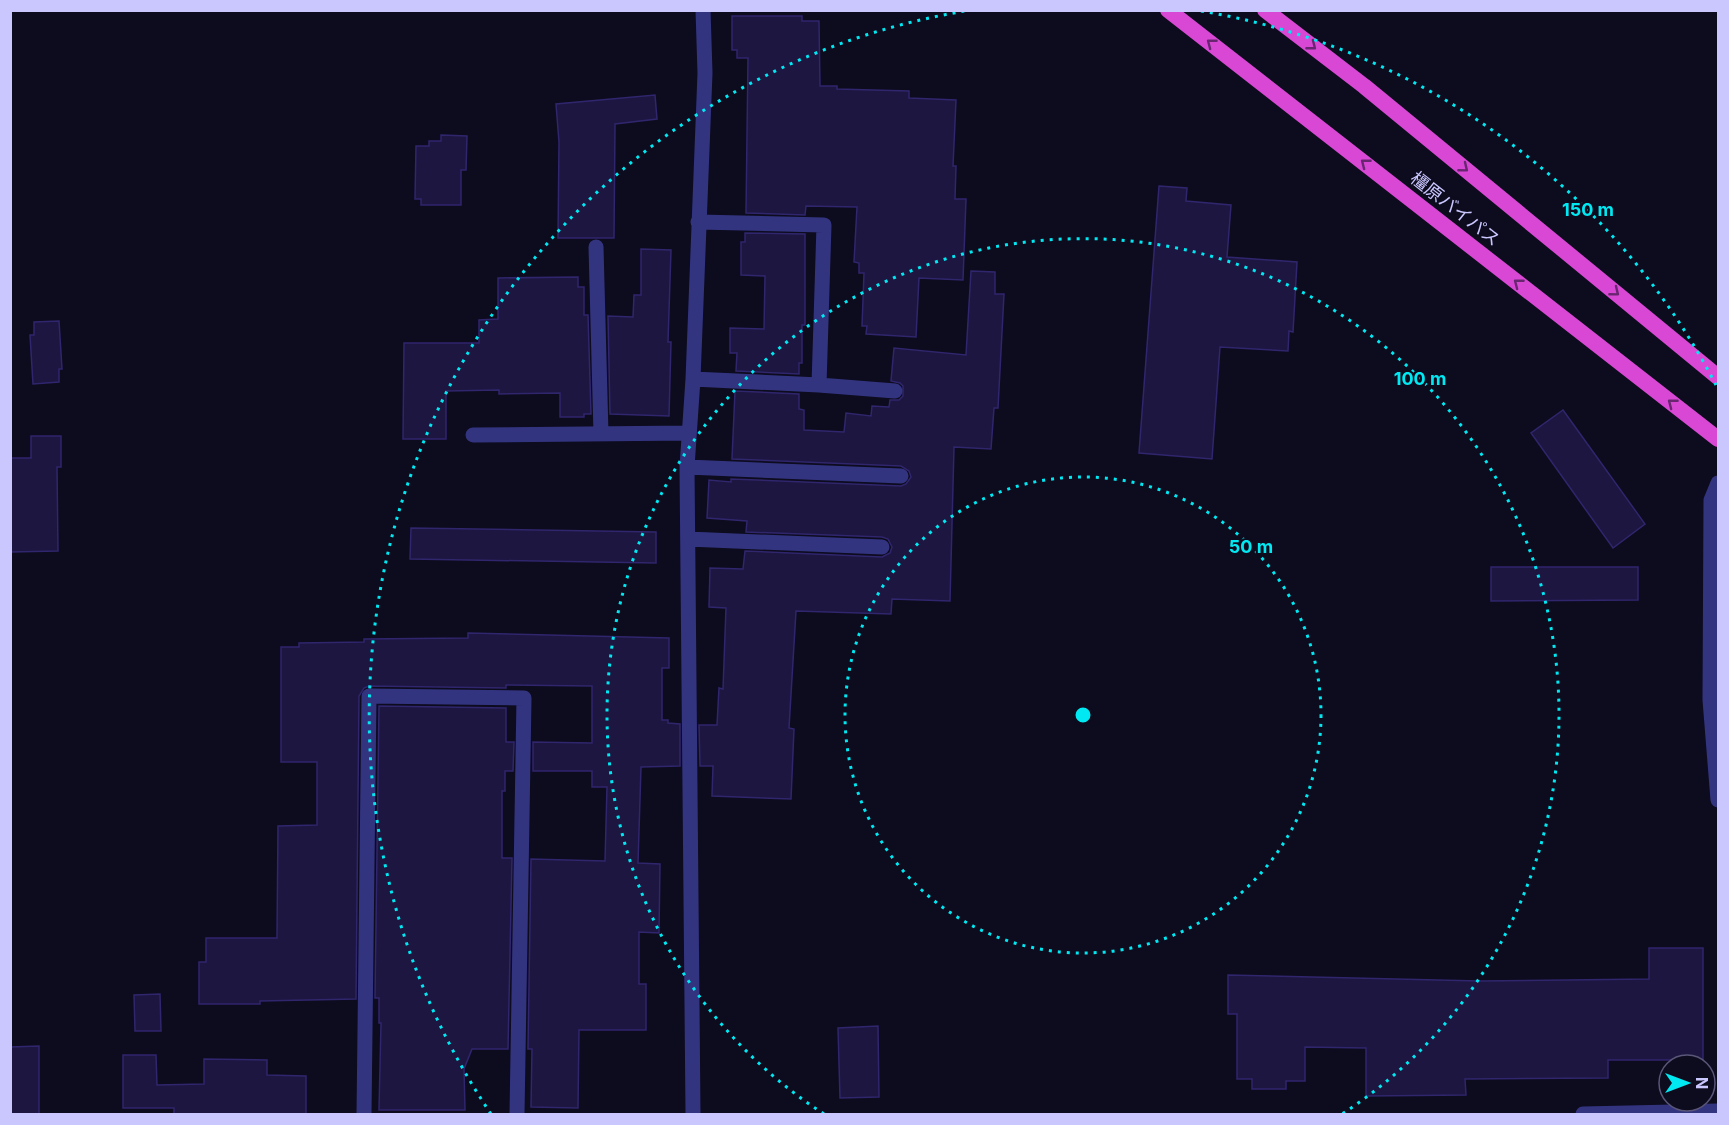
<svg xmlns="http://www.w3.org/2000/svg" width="1729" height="1125" viewBox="0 0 1729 1125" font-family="Inter,'Noto Sans JP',sans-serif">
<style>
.building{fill:#1c1640;stroke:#30266d;stroke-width:1.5}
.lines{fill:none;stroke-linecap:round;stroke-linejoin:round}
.minor{stroke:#333480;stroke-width:15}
.trunk{stroke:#d848d4;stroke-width:16}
.oneway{stroke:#682670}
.ring{fill:none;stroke:#00e8f2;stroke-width:3;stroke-dasharray:3 6}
.labels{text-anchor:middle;stroke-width:4.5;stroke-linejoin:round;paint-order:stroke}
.street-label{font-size:18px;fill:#cac7ff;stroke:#0d0b1e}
.centre{fill:#00e8f2;stroke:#0d0b1e;stroke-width:3}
.ring-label{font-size:18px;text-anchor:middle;font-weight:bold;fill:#00e8f2;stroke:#0d0b1e;stroke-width:4.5;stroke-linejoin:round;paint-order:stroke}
</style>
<rect width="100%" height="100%" fill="#0d0b1e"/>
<path class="building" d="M 732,16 L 802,16 L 802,21 L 819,21 L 820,86 L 837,86 L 837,89 L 909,91 L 909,98 L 956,100 L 953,166 L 956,166 L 955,199 L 966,199 L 963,280 L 919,278 L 916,337 L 866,334 L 867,326 L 862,326 L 864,273 L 859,273 L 859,263 L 854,262 L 857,207 L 806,206 L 805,215 L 746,213 L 748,58 L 737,58 L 737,50 L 732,50 Z
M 655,95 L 657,119 L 615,124 L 614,238 L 558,238 L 559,142 L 556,104 Z
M 441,135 L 467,136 L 466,170 L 461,170 L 461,205 L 421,205 L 421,199 L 415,199 L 416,146 L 429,146 L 429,141 L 441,141 Z
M 1159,186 L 1187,188 L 1186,201 L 1231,205 L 1227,257 L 1297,262 L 1293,332 L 1289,331 L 1288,351 L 1220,347 L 1212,459 L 1139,453 Z
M 745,233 L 805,234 L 805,325 L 802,325 L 802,363 L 799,363 L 799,374 L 736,371 L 737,353 L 730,353 L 730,328 L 764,329 L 765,276 L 741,275 L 741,242 L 745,242 Z
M 641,249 L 671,250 L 668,342 L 671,342 L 669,416 L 610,414 L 608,316 L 633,317 L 634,295 L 641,295 Z
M 971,271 L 995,272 L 995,294 L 1004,294 L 998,408 L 994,408 L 991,449 L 954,447 L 950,601 L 892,599 L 891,614 L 796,611 L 789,728 L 794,729 L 791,799 L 712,796 L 713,766 L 700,766 L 699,725 L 717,725 L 719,688 L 723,689 L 726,608 L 709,607 L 710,568 L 743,569 L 745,551 L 882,557 L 890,553 L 892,547 L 888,539 L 882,537 L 746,532 L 747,521 L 707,518 L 709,480 L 731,482 L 731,479 L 901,486 L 906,484 L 911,477 L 909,471 L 901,466 L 732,459 L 735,391 L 799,394 L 799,409 L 804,410 L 804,430 L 844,432 L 846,413 L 871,416 L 872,406 L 889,407 L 890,400 L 899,400 L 903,396 L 903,386 L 900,383 L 891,381 L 894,348 L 966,355 Z
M 578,277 L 578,287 L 584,287 L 584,315 L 588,315 L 591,414 L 584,414 L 584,417 L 560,417 L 560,393 L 499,394 L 499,390 L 446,391 L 446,439 L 403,439 L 404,343 L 479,343 L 479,320 L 498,319 L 498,278 Z
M 59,321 L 62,369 L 59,369 L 59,382 L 33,384 L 30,335 L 34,335 L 34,322 Z
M 1563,410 L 1645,524 L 1613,548 L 1531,433 Z
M 31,436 L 61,436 L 61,467 L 57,467 L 58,551 L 10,552 L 10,458 L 31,458 Z
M 411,528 L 656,532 L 656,563 L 410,559 Z
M 1491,567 L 1638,567 L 1638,600 L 1491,601 Z
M 468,633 L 669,638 L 669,668 L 662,668 L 662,720 L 668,720 L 668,723 L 680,724 L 680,766 L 641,767 L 638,863 L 660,864 L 659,933 L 639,932 L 639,984 L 646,984 L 646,1030 L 579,1030 L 578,1108 L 531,1107 L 532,1049 L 528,1049 L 531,859 L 605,861 L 607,787 L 592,787 L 592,771 L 533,771 L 533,742 L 592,743 L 592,686 L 506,685 L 506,688 L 369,686 L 364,688 L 359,696 L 356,999 L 260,1001 L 260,1004 L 199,1004 L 199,962 L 206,962 L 206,938 L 277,938 L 278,826 L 317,825 L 317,762 L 281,762 L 281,647 L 299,647 L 299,643 L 364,642 L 364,639 L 468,638 Z
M 379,706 L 506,708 L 506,742 L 514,742 L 513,771 L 505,771 L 505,791 L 502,791 L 502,858 L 512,858 L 508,1049 L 472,1049 L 464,1069 L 465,1110 L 379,1110 L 381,1023 L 379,1023 L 379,998 L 375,998 Z
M 1649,948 L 1703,948 L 1703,1060 L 1608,1060 L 1608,1078 L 1465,1079 L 1466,1095 L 1366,1096 L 1366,1048 L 1305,1047 L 1305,1081 L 1286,1081 L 1286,1089 L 1252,1089 L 1252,1079 L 1237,1079 L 1237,1014 L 1228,1014 L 1228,975 L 1480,981 L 1649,979 Z
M 160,994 L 161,1031 L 135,1031 L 134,995 Z
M 878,1026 L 879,1097 L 840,1098 L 838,1028 Z
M 39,1046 L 39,1114 L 10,1114 L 10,1047 Z
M 123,1055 L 156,1055 L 157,1085 L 204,1084 L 204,1059 L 267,1060 L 267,1075 L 306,1076 L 306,1114 L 174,1114 L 174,1108 L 123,1108 Z"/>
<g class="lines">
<path class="minor" d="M 596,247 L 601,434
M 693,379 L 819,385 L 824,225 L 698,222
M 819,385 L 895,391
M 473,435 L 689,433
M 687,467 L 901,476
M 1718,483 L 1711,500 L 1710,700 L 1718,800
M 688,539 L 882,547
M 364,1114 L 369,696 L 524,698 L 517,1114
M 693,1114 L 687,467 L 693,379 L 705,73 L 703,10
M 1583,1114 L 1718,1111"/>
<path class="trunk" d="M 1168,10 L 1718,439
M 1265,10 L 1364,86 L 1718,377"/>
</g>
<defs><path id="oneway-chevron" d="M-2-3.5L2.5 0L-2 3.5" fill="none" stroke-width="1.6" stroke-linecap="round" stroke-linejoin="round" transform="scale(1.5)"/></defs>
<g class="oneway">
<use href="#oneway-chevron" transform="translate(1211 43) rotate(-142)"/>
<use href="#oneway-chevron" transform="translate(1312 46) rotate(38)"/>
<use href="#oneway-chevron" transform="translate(1365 163) rotate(-142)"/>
<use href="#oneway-chevron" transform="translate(1464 168) rotate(39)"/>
<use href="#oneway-chevron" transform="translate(1518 283) rotate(-142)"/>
<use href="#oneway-chevron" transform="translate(1615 292) rotate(39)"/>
<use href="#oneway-chevron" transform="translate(1672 403) rotate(-142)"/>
</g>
<g class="ring">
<circle cx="1083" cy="715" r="238"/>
<path d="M824 1114A476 476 0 1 1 1342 1114"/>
<path d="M491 1114A714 714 0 0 1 965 11M1201 11A714 714 0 0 1 1716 385"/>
</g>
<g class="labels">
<g class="street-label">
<text transform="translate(1455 209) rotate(38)" y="6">橿原バイパス</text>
</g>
</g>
<circle cx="1083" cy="715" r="9" class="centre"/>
<g class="ring-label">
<text x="1588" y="216">150 m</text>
<text x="1420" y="385">100 m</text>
<text x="1251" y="553">50 m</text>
</g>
<rect width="1729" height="1125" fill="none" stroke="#cac7ff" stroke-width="24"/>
<g transform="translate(1687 1083) rotate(90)"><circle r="28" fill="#0d0b1e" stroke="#595678" stroke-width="1.5"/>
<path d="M0-4.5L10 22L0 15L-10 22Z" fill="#00e8f2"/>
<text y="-9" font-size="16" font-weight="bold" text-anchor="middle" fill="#cac7ff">N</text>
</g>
</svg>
